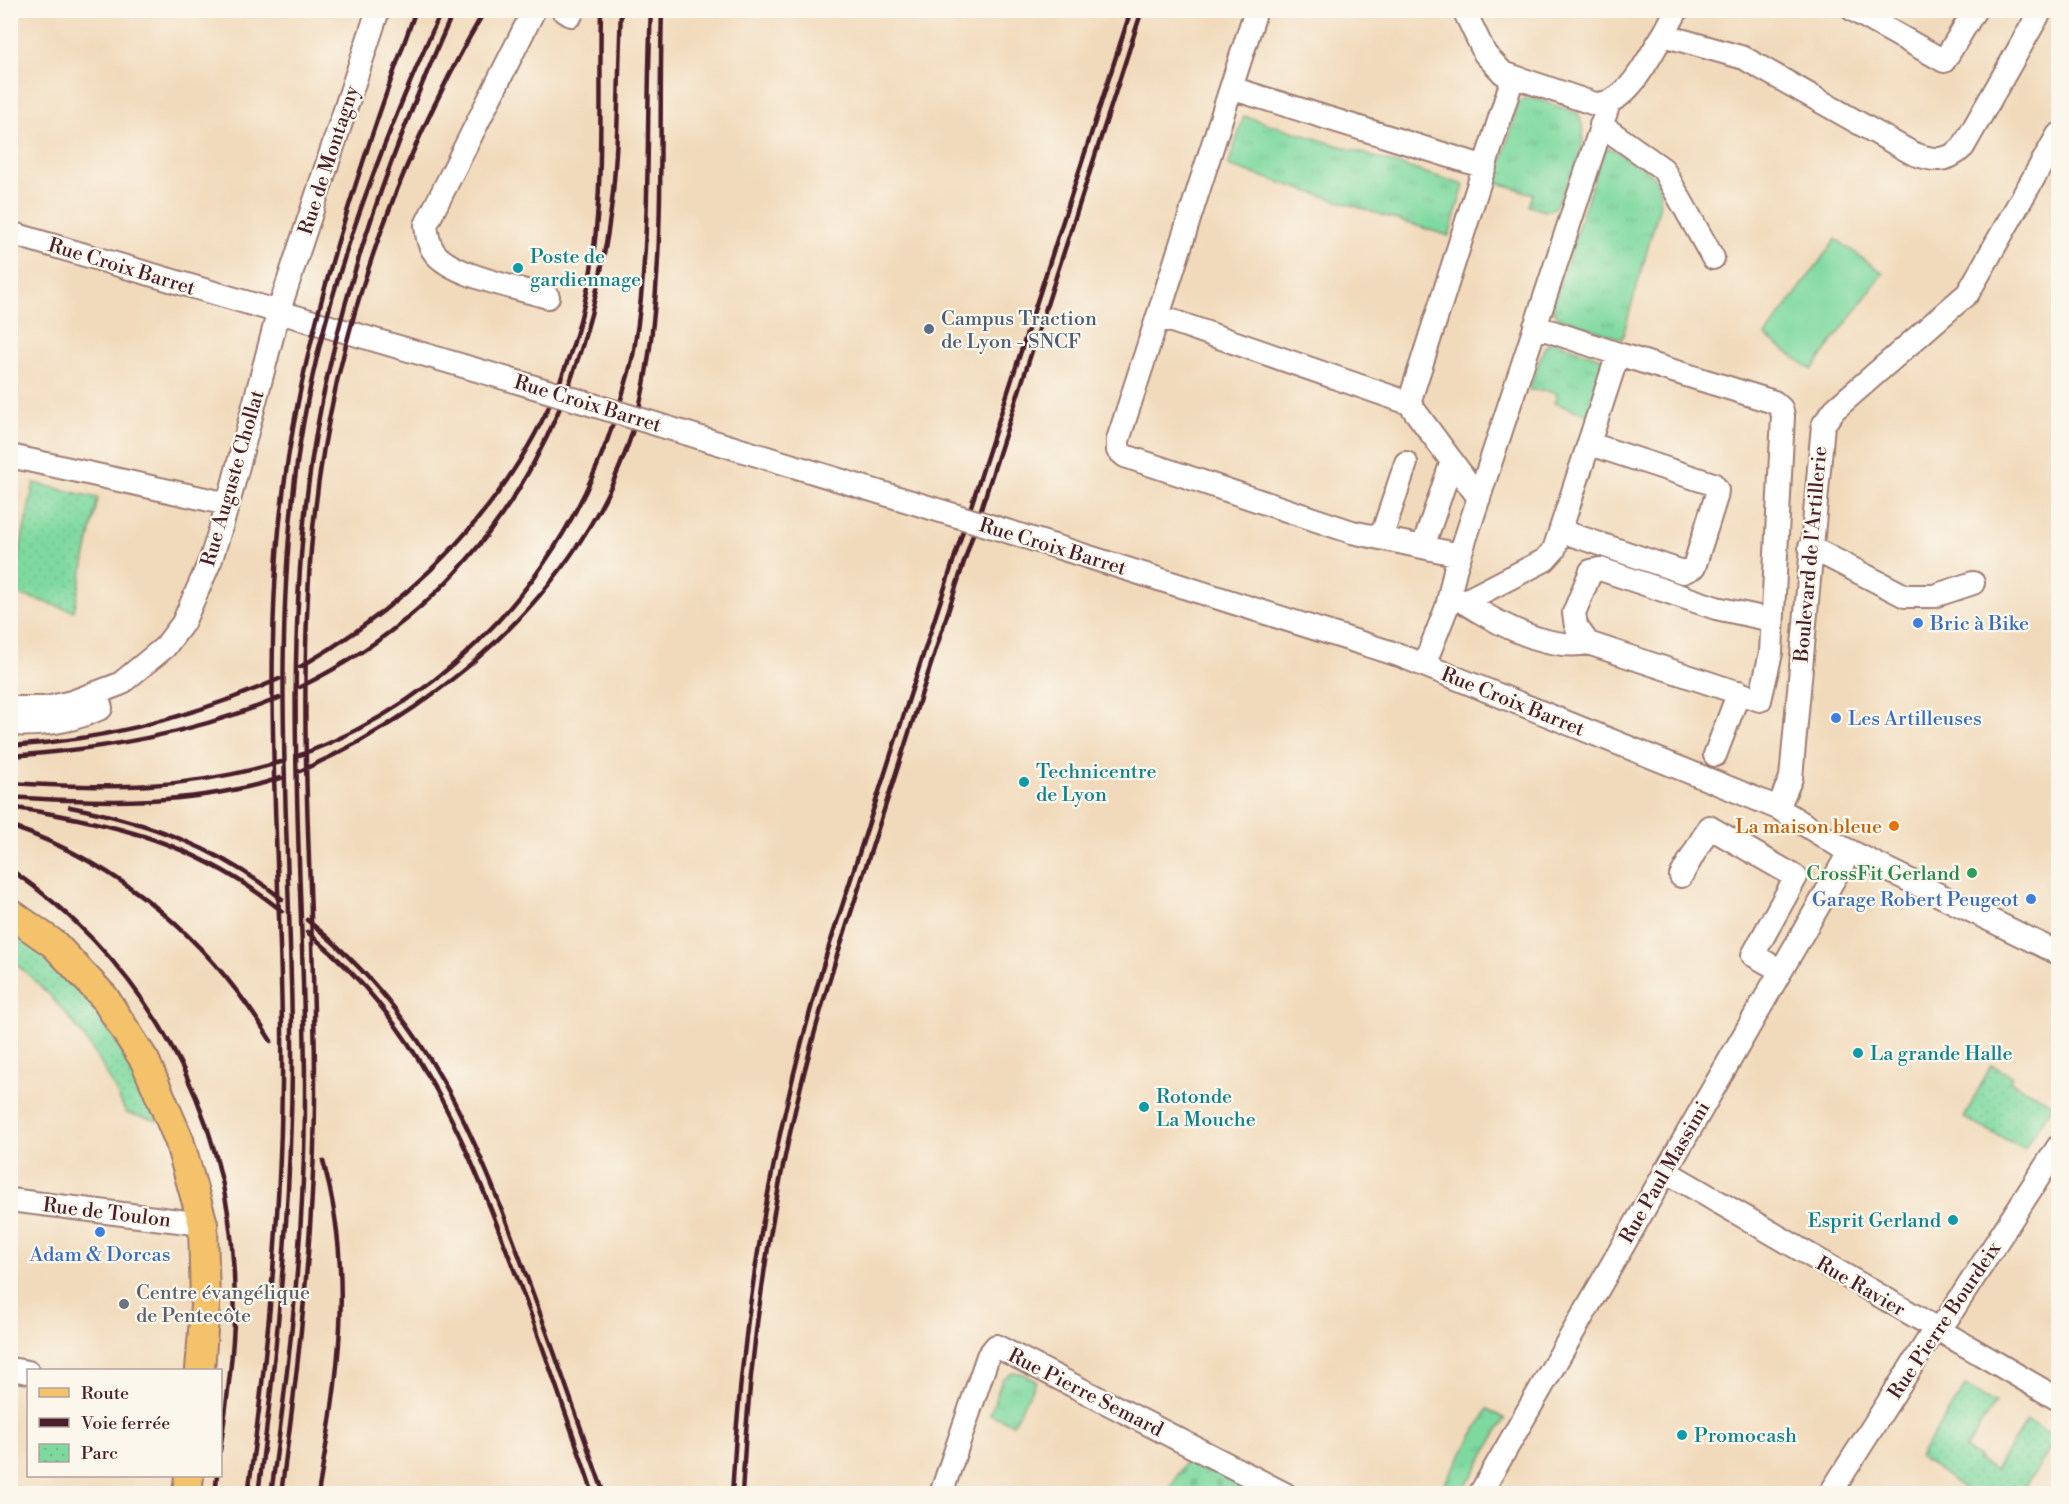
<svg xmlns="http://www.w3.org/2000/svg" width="2069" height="1504" viewBox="0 0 2069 1504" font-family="'Libre Bodoni',serif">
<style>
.grass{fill:url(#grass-tufts);stroke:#647c65;stroke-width:1.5}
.cemetery{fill:url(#cemetery-stones);stroke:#647c65;stroke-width:1.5}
.park{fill:url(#park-dots);stroke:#647c65;stroke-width:1.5}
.pitch{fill:#7ed99f;stroke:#647c65;stroke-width:1.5}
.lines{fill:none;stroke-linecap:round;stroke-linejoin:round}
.minor-casing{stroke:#9e7c73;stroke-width:26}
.major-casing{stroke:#9e7c73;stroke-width:32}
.minor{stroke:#fff;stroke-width:22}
.major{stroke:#f4c26a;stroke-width:28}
.rail{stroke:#4a1f2b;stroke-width:4.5}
.minor-bridge-casing{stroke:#9e7c73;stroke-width:26;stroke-linecap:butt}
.minor-bridge{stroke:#fff;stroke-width:22}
.culture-dot{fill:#0f9aa8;stroke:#fbf7ec;stroke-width:2}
.service-dot{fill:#5c6f8a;stroke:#fbf7ec;stroke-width:2}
.shop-dot{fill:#3f7fe0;stroke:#fbf7ec;stroke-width:2}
.food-dot{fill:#e8710a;stroke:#fbf7ec;stroke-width:2}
.leisure-dot{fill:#2e9e5b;stroke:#fbf7ec;stroke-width:2}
.worship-dot{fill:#6b7280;stroke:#fbf7ec;stroke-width:2}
.labels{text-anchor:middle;stroke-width:4.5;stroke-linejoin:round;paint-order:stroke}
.street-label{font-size:20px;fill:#4a1f2b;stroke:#fbf7ec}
.culture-label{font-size:20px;fill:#0d838f;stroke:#fbf7ec;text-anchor:start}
.service-label{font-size:20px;fill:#4e5e75;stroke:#fbf7ec;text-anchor:start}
.shop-label{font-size:20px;fill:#366cbe;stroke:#fbf7ec;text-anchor:start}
.food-label{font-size:20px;fill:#c56008;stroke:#fbf7ec;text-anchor:end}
.leisure-label{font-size:20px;fill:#27864d;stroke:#fbf7ec;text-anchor:end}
.worship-label{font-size:20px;fill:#5b616d;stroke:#fbf7ec;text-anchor:start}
</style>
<defs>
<pattern id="grass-tufts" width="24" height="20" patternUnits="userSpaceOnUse" patternTransform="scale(1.5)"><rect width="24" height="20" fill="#7ed99f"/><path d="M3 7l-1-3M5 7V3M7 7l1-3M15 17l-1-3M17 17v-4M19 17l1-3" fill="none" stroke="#6eba89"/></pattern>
<pattern id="cemetery-stones" width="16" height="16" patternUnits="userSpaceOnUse" patternTransform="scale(1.5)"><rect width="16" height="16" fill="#7ed99f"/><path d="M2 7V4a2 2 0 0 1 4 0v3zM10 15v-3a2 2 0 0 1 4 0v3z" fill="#6eba89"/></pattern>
<pattern id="park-dots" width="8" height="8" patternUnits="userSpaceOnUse" patternTransform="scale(1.5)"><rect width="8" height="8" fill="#7ed99f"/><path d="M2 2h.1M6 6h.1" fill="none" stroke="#6eba89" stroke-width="1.8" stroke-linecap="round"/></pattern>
</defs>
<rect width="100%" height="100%" fill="#fbf7ec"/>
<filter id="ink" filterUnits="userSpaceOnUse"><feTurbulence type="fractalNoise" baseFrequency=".0167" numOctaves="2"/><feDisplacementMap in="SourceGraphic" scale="12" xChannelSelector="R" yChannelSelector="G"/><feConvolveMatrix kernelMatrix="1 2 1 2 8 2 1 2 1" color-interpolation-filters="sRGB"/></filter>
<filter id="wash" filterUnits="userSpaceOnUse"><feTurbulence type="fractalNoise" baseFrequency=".008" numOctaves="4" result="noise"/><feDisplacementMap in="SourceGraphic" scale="24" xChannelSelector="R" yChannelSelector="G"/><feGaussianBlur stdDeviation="1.35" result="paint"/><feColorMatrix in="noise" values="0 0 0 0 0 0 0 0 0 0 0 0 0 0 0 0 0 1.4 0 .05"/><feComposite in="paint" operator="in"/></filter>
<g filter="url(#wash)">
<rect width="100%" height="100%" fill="#f1dabb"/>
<path class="grass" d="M 1530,97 L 1578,113 C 1594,150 1568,175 1555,208 L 1545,211 L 1529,206 L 1533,194 L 1496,182 L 1519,101 Z
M 1244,116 L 1464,185 L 1449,236 L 1228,166 Z
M 1607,148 C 1620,151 1653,171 1658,184 C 1661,191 1660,200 1659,208 L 1622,339 L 1560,318 L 1552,309 L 1600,159 Z
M 1552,341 L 1609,361 L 1592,416 L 1554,403 L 1557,394 L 1544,390 L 1529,390 L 1544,348 Z
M 1012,1373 L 1021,1373 L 1036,1381 L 1013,1424 L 990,1414 L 1002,1380 Z
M 1488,1409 L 1505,1419 L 1462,1493 L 1439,1493 Z"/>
<path class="cemetery" d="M 1187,1458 L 1256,1493 L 1168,1493 Z"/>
<path class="park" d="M 34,483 L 98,498 L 74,611 L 11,592 Z
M 10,927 C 79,975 123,1046 158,1121 L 126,1113 C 100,1053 63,1001 11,960 Z
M 1991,1065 L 2012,1076 L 2010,1082 L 2054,1104 L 2024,1149 L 1964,1118 Z
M 1965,1386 L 1995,1403 L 1965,1449 L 1979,1458 L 1978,1461 L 1995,1470 L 2027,1421 L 2058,1438 L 2025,1487 L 2030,1491 L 2028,1493 L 1971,1493 L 1919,1457 Z"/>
<path class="pitch" d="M 1836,239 L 1883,273 L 1812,370 L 1765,336 Z"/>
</g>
<g filter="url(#ink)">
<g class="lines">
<defs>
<path id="minor" d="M 534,10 L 426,225 C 427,234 428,244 434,252 C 451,276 519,288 548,297
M 563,10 L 571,15
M 1256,10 L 1158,316 L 1409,403
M 1464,10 L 1485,54 L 1503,73 L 1595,104 C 1629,105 1647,58 1664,34
M 1677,10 L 1664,34 L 1670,37 L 1744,58 L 1912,153 C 1932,161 1947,163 1963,147 L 2040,12
M 1853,10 L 1944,61 L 1975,10
M 1231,88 L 1485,167
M 1601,125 L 1663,169 L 1713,258
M 10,233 L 521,383
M 1158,316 L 1118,440 L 1118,450 L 1125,456 L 1352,532 L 1460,555
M 10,456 L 228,504
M 1479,498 L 1409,403 L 1513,77
M 1561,531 L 1683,572 L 1694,567 L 1716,497 L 1717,490 L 1713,484 L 1590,444
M 1013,533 L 1399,655 L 1749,796 L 1778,808 L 1839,846 L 2058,953
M 1381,538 L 1406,463
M 1423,547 L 1452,461
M 1810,547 L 1905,596 L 1934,596 L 1973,583
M 1450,593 C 1486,617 1543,652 1588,643 L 1760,700 L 1771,653 L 1783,416 L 1781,408 L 1774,402 L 1618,354
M 1463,602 L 1545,560 L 1554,550 L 1618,354 L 1535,326
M 1588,643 L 1576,626 L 1574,613 L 1591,571 L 1600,569 L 1716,608 L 1772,620
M 1424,665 L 1447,607 L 1455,570 L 1609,103
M 10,708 L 47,708 L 72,702 L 120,684 L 165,647 L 183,623 L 211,559 L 228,504 L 279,310 L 378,10
M 10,724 C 42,726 73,721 101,708 L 97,694
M 1715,755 L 1739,692
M 1778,808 L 1791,778 L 1823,425 L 1835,409 L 1968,293 L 2058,135
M 1681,876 L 1709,827 L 1796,877 L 1753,955 L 1780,970
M 1665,1171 L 2058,1399
M 10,1200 L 203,1224
M 10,1369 L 28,1372
M 941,1494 L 988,1356 L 996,1346 L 1285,1494
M 1480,1494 L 1850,851
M 1830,1494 L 1935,1329 L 1947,1319 L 2058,1147"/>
<path id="major" d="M 10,913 L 54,944 L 104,997 L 145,1061 L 179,1140 L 203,1224 L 205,1305 L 200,1370
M 187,1494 L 189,1476"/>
</defs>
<use href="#minor" class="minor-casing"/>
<use href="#major" class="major-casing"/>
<use href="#minor" class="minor"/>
<use href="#major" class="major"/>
<path class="rail" d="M 300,667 C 456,577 568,438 593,256 C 604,175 599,92 601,10
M 300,687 C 493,592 584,417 611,210 C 619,145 618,77 621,10
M 10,746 C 105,740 193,717 279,679
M 300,755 C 455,697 566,571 616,415 C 623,393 630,372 634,350 C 653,237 645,124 651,10
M 10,756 C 104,749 192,734 279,698
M 300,771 C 457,702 609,564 643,390 C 667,267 658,135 662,10
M 10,783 C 109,789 185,790 281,762
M 10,797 C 103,803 191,806 281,778
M 10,807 C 117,824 196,842 282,911
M 70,807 C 148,822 219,848 282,899
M 10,826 C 122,864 210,941 271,1041
M 10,869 C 147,964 227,1108 234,1274 C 237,1333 228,1392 220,1451
M 307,920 C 428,1017 475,1133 526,1275 C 553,1347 578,1421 604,1494
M 307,932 C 413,1017 462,1131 508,1254 C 539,1333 566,1414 593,1494
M 215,1494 L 217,1476
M 248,1494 C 270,1338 284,1184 282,1027 C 280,858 263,688 280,520 C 298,345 356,175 416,10
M 258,1494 C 279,1340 293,1188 292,1033 C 290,838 270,643 299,449 C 322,297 378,150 442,10
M 271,1494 C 290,1360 305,1228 305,1093 C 305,892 282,688 308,487 C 329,321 386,162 454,10
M 281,1494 C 299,1362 314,1231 315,1099 C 316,931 299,763 308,595 C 318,387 380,191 485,10
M 318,1494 C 338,1378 355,1276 323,1161
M 732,1494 C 742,1310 773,1131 826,956 L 1131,10
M 742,1494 C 751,1312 782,1133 836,959 L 1142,10"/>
<defs>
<path id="minor-bridge" d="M 521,383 L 1013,533"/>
</defs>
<use href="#minor-bridge" class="minor-bridge-casing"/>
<use href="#minor-bridge" class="minor-bridge"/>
</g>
</g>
<g class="culture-dot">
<circle cx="518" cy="268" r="6"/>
<circle cx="1024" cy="782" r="6"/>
<circle cx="1858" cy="1053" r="6"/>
<circle cx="1144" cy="1107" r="6"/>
<circle cx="1953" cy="1220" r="6"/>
<circle cx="1682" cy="1435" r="6"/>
</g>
<circle class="service-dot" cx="929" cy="329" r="6"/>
<g class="shop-dot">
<circle cx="1918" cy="623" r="6"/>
<circle cx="1836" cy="718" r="6"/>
<circle cx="2031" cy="899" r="6"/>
<circle cx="100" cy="1232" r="6"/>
</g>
<circle class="food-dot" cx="1894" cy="826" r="6"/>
<circle class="leisure-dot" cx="1972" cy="873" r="6"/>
<circle class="worship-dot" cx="124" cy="1304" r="6"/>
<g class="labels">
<g class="street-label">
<text transform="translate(328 160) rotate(-72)" y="7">Rue de Montagny</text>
<text transform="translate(122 266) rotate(17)" y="7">Rue Croix Barret</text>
<text transform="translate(588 403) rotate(17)" y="7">Rue Croix Barret</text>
<text transform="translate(232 478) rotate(-74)" y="7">Rue Auguste Chollat</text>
<text transform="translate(1053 546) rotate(17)" y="7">Rue Croix Barret</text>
<text transform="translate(1810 554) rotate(-85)" y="7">Boulevard de l'Artillerie</text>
<text transform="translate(1513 701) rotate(22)" y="7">Rue Croix Barret</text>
<text transform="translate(1664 1172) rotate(-60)" y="7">Rue Paul Massimi</text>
<text transform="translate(107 1212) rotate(7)" y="7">Rue de Toulon</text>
<text transform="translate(1861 1286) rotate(30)" y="7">Rue Ravier</text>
<text transform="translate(1944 1320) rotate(-56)" y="7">Rue Pierre Bourdeix</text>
<text transform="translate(1086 1392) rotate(27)" y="7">Rue Pierre Semard</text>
</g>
<g class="culture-label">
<text x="530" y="263">Poste de<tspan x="530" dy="23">gardiennage</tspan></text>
<text x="1036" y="778">Technicentre<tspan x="1036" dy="23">de Lyon</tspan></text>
<text x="1870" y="1060">La grande Halle</text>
<text x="1156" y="1103">Rotonde<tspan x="1156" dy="23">La Mouche</tspan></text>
<text x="1941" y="1227" text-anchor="end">Esprit Gerland</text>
<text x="1694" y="1442">Promocash</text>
</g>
<g class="service-label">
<text x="941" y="325">Campus Traction<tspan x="941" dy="23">de Lyon - SNCF</tspan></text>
</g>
<g class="shop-label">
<text x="1930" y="630">Bric à Bike</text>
<text x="1848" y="725">Les Artilleuses</text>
<text x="2019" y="906" text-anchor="end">Garage Robert Peugeot</text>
<text x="100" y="1261" text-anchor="middle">Adam &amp; Dorcas</text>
</g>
<g class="food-label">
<text x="1882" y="833">La maison bleue</text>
</g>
<g class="leisure-label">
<text x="1960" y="880">CrossFit Gerland</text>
</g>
<g class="worship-label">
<text x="136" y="1299">Centre évangélique<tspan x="136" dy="23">de Pentecôte</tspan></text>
</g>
</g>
<rect width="2069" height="1504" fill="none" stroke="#fbf7ec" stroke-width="36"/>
<rect x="27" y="1369" width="195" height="108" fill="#fbf7ec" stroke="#b4a19f" stroke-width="1.5"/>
<rect x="39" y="1388" width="30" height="9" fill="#f4c26a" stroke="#b4a19f" stroke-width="1.5"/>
<text x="81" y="1399" font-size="18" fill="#4a1f2b">Route</text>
<rect x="39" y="1418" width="30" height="9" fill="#4a1f2b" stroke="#b4a19f" stroke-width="1.5"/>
<text x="81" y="1429" font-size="18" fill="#4a1f2b">Voie ferrée</text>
<rect x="39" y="1444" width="30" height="18" fill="url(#park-dots)" stroke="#b4a19f" stroke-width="1.5"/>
<text x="81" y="1459" font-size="18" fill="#4a1f2b">Parc</text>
</svg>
